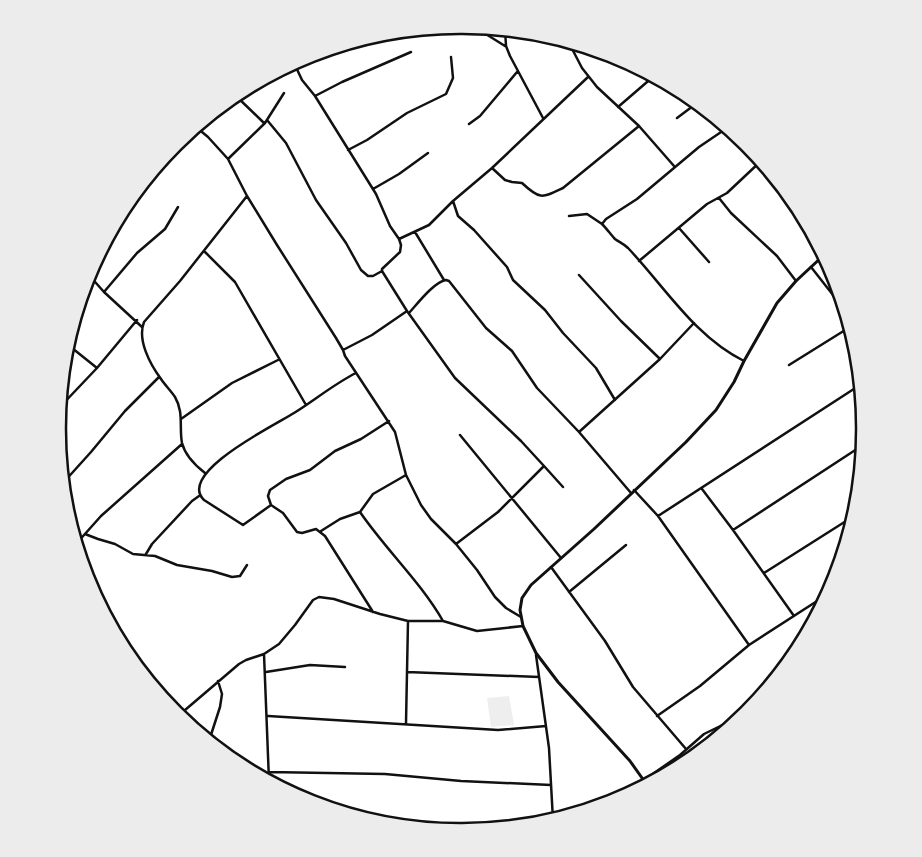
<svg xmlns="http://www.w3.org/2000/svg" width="922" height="857" viewBox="0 0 922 857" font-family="'Open Sans',sans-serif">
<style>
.green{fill:#eee}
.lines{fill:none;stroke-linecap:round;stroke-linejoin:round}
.minor{stroke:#111;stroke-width:2.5}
.tertiary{stroke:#111;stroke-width:3}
.rim{fill:none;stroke:#111;stroke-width:2.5}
</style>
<rect width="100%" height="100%" fill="#fff"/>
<path class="green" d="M 509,696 L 514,725 L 491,727 L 487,698 Z"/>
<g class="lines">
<path class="minor" d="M 473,26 L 505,46
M 505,29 L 506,46 L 510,56 L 543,118
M 568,41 L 582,68 L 597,87 L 639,126 L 674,166
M 294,63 L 302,80 L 315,96 L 376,194 L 390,226 L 399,239 L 401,245 L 400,252 L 382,269 L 382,271 L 407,311 L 455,378 L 521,441 L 544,466 L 498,512 L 456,544
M 235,95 L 264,123
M 315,96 L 342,82 L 411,52
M 618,107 L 654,76
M 677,118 L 697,103
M 267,120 L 286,143 L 316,200 L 346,243 L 361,270 L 368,276 L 373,276 L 382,271
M 469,124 L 480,116 L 517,72
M 196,127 L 208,137 L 228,159 L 247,196 L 277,245 L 336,338 L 343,350 L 345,356 L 395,432 L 406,475 L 421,505 L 431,519 L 456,544 L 477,570 L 495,597 L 506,608 L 521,617
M 727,128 L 699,147 L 637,199 L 606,219 L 602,224 C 607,229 611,235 615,239 C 619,242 624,244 628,248 C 665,287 695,337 744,361
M 348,150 L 367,140 L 407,113 L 446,94 L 453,78 L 451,57
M 228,159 L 265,123 L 284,93
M 492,168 L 505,180 L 512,182 L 522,183 C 540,200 542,198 563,188 L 639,126
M 142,184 L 143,185
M 373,189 L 399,174 L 428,153
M 719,198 L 731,213 L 777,256 L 796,281
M 453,201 L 458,216 L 474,230 L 507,267 L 513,280 L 545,310 L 563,333 L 596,368 L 615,400
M 569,216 L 587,214 L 602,224
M 679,228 L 709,262
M 415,232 L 444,280
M 399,239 L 429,225 L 453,201 L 492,168 L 588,77
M 204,251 L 235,282 L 306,405
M 639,261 L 707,204 L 727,193 L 761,161
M 811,267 L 844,309
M 88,274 L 104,292 L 142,327
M 579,275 L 621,321 L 660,359
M 104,292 L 137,253 L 165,229 L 178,207
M 409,313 C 418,303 434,282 446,280 L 449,281 L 486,328 L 512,351 L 537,388 L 579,432 L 631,493
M 67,344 L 97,368
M 343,350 L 372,335 L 407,311
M 789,365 L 850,327
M 855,388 L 862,400
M 59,408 L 97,368 L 137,320
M 181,419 L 232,383 L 278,360
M 579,432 L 660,359 L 694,323
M 460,435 L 561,558
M 544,466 L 563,487
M 205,473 C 196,466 185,455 182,443 C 179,428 184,412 175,397 C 171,391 165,385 161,379 C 150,364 137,340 144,322 L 180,281 L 247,196
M 63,483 L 91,452 L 125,411 L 159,377
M 702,489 L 733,530 L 794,616
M 634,490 L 658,516 L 749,645
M 271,505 L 243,525 L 204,500 C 176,473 277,424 294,413 C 315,400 334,384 356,373
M 360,512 C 386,550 420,581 443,621
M 658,516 L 860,385
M 733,530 L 863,445
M 321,531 L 340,519 L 360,512 L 373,494 L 406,475
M 85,534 L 98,539 L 115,544 L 133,554 L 155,556 L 177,565 L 212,571 L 232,577 L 240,576 L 247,565
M 76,544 L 101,516 L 182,444
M 146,554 L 152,544 L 192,501 L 199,496
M 551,567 L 605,641 L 633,687 L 686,749
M 764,573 L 854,516
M 569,592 L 626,545
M 101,606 L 104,600
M 373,612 L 325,536 L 316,529 L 302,533 L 297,532 L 283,513 L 271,505 L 268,496 L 270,490 L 286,479 L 310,470 L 335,451 L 361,439 L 389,421
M 264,654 L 269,781
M 536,655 L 549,748 L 553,820
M 266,672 L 310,665 L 345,667
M 407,672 L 539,677
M 178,716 L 239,664 L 246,660 L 264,654 L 279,644 L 295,625 L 313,600 L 319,597 L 334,599 L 380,614 L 408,621 L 443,621 L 477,631 L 523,626
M 268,716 L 498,730 L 546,726
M 657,716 L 700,686 L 749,645 L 828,594
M 406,723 L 408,621
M 209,741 L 220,707 L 222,694 L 218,681
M 269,772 L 385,774 L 461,781 L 551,785
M 644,780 L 680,755 L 704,734 L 747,713"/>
<path class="tertiary" d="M 647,785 L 630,761 L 558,682 L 536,653 L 523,626 L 520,610 L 522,598 L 531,585 L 594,529 L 686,442 L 716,410 L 734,382 L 744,361 L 777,303 L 796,281 L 824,255"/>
</g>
<path d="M0 0H922V857H0ZM460 34H462A394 394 0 0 1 856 428V429A394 394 0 0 1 462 823H460A394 394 0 0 1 66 429V428A394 394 0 0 1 460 34Z" fill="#ececec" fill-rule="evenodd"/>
<path class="rim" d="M460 34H462A394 394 0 0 1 856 428V429A394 394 0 0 1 462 823H460A394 394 0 0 1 66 429V428A394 394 0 0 1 460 34Z"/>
</svg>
